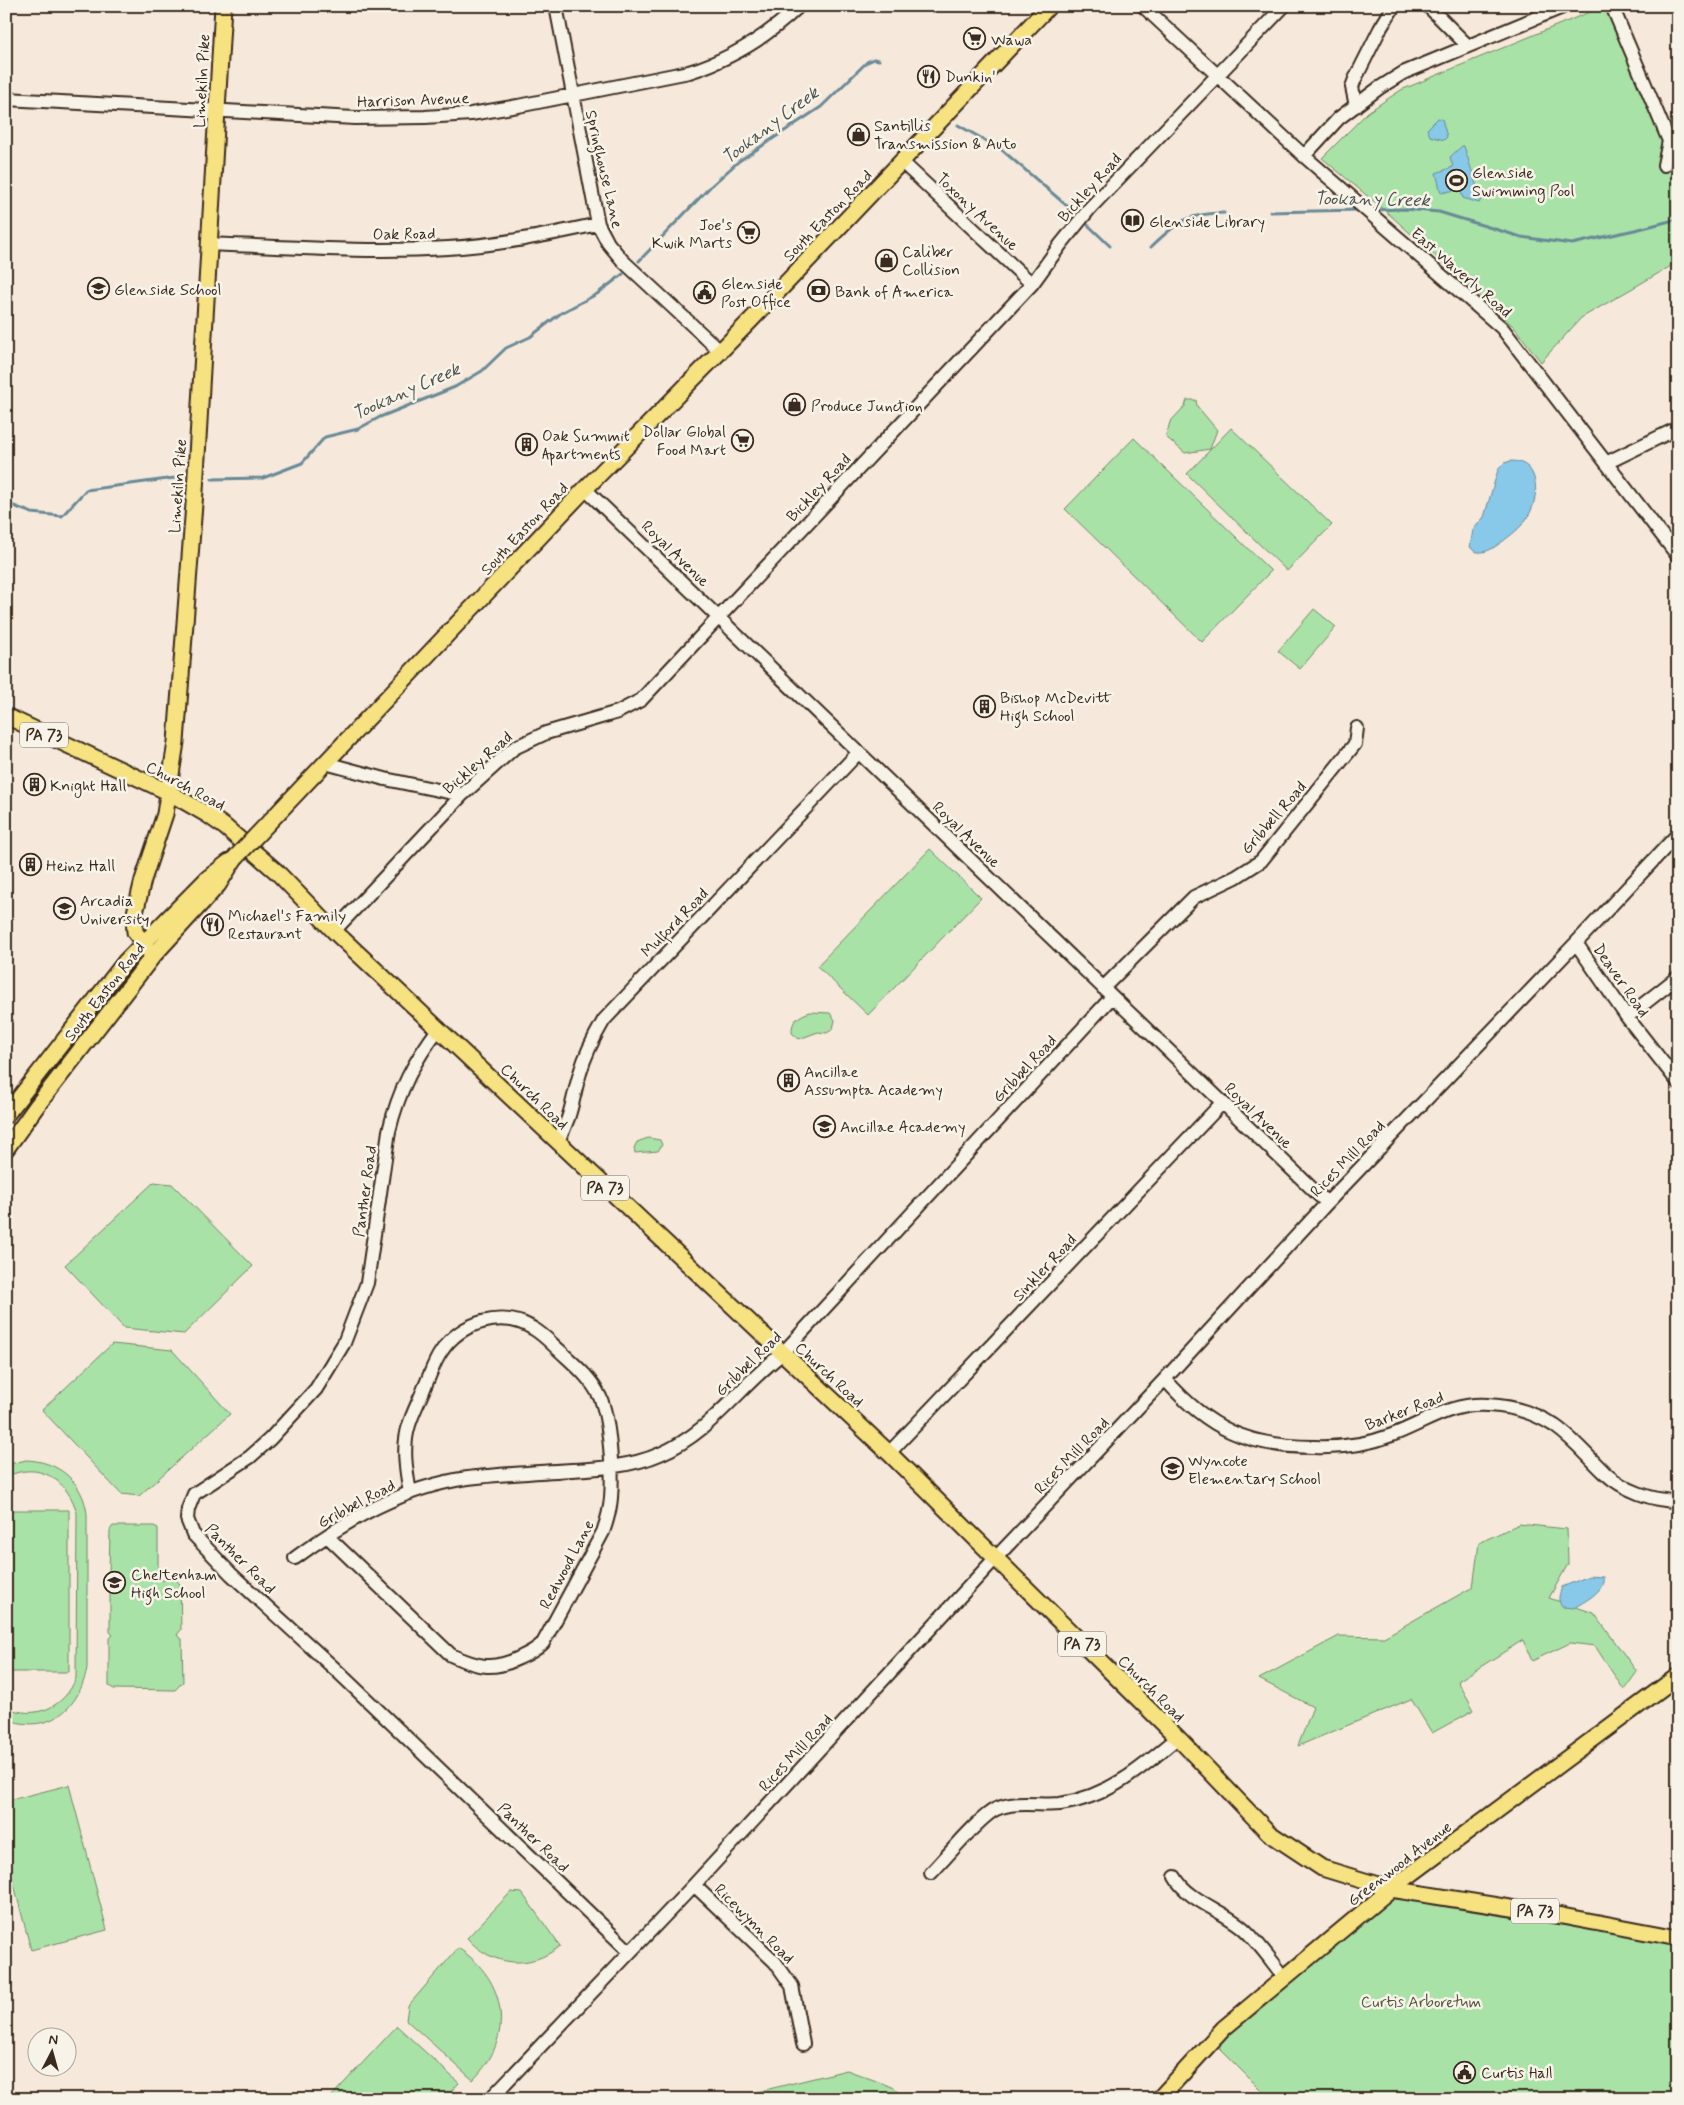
<svg xmlns="http://www.w3.org/2000/svg" width="1684" height="2105" viewBox="0 0 1684 2105" font-family="Mynerve,sans-serif">
<style>
.green{fill:#a8e2a7;stroke:#728662}
.water{fill:#88c8e8;stroke:#698997}
.lines{fill:none;stroke-linecap:round;stroke-linejoin:round}
.stream{stroke:#698997;stroke-width:3}
.minor-casing{stroke:#3b2a1e;stroke-width:16}
.major-casing{stroke:#3b2a1e;stroke-width:19}
.minor{stroke:#f7f3e8;stroke-width:12}
.major{stroke:#f6e281;stroke-width:15}
.major-bridge-casing{stroke:#3b2a1e;stroke-width:19;stroke-linecap:butt}
.major-bridge{stroke:#f6e281;stroke-width:15}
.labels{text-anchor:middle;stroke-width:5;stroke-linejoin:round;paint-order:stroke}
.shield{fill:#f7f3e8;stroke:#73665b;stroke-width:1}
.shield-label{font-size:15px;font-weight:bold;fill:#3b2a1e}
.poi-label{font-size:16px;fill:#3b2a1e;stroke:#f7f3e8;text-anchor:start}
.street-label{font-size:16px;fill:#3b2a1e;stroke:#f7f3e8}
.park-label{font-size:16px;fill:#565840;stroke:#f7f3e8}
.water-label{font-size:18px;font-style:italic;fill:#4e5250;stroke:#f7f3e8}
</style>
<rect width="100%" height="100%" fill="#f6e9db"/>
<filter id="ink" filterUnits="userSpaceOnUse"><feTurbulence type="fractalNoise" baseFrequency=".02" numOctaves="2"/><feDisplacementMap in="SourceGraphic" scale="10" xChannelSelector="R" yChannelSelector="G"/><feConvolveMatrix kernelMatrix="1 2 1 2 8 2 1 2 1" color-interpolation-filters="sRGB"/></filter>
<g filter="url(#ink)">
<path class="green" d="M 1604,6 L 1606,6 L 1678,175 L 1678,262 L 1581,318 L 1541,362 L 1514,327 L 1390,215 L 1322,158 L 1368,112 L 1401,90 Z
M 1187,400 L 1196,400 L 1197,406 L 1217,430 L 1210,449 L 1185,453 L 1166,437 L 1170,422 L 1185,406 Z
M 1231,428 L 1332,525 L 1287,571 L 1187,474 Z
M 1134,438 L 1271,571 L 1202,642 L 1065,509 Z
M 1314,609 L 1336,627 L 1300,669 L 1278,651 Z
M 930,849 L 981,898 L 868,1015 L 817,966 Z
M 810,1012 L 830,1013 L 835,1020 L 833,1029 L 827,1033 L 818,1032 L 799,1039 L 792,1033 C 791,1020 799,1016 810,1012 Z
M 648,1138 L 660,1140 L 662,1145 L 658,1151 L 635,1153 L 634,1148 L 637,1142 Z
M 154,1182 L 172,1184 L 253,1266 L 184,1334 L 124,1328 L 65,1265 Z
M 112,1344 L 172,1350 L 230,1414 L 139,1496 L 121,1494 L 42,1410 Z
M 26,1460 C 58,1461 83,1481 87,1514 L 87,1668 C 79,1710 48,1735 6,1719 L 6,1707 C 35,1721 65,1707 76,1678 L 77,1513 C 68,1480 39,1460 6,1477 L 6,1465 Z
M 6,1510 L 69,1510 L 69,1672 L 6,1672 Z
M 1519,1524 L 1567,1529 L 1568,1564 L 1549,1598 L 1594,1613 L 1637,1672 L 1624,1690 L 1595,1646 L 1570,1643 L 1532,1661 L 1523,1640 L 1458,1681 L 1474,1710 L 1432,1733 L 1411,1699 L 1298,1746 L 1313,1707 L 1259,1679 L 1339,1636 L 1384,1637 L 1473,1587 L 1479,1543 Z
M 113,1526 L 154,1526 L 158,1528 L 158,1576 L 155,1580 L 176,1580 L 180,1584 L 181,1630 L 177,1635 L 182,1639 L 183,1682 L 175,1690 L 114,1689 L 109,1686 L 109,1638 L 113,1635 L 110,1632 L 110,1583 L 113,1580 L 109,1576 L 110,1530 Z
M 69,1785 L 107,1930 L 31,1950 L 6,1854 L 6,1801 Z
M 511,1892 L 522,1893 L 560,1946 C 531,1970 492,1967 467,1938 Z
M 1398,1899 L 1571,1926 L 1678,1946 L 1678,2099 L 1270,2099 L 1216,2045 L 1387,1900 Z
M 458,1948 C 508,1980 515,2038 473,2080 L 406,2020 L 408,2006 Z
M 397,2026 L 459,2083 L 444,2099 L 329,2099 Z
M 847,2070 L 895,2088 L 904,2099 L 728,2099 Z"/>
<path class="water" d="M 1438,118 L 1442,119 L 1447,137 L 1444,140 L 1430,136 L 1427,129 Z
M 1462,146 L 1464,146 L 1481,200 L 1479,203 L 1463,198 L 1460,189 L 1441,193 L 1436,173 L 1453,167 L 1450,157 Z
M 1511,461 C 1541,461 1540,499 1527,518 C 1521,528 1511,535 1502,542 C 1493,548 1485,555 1474,551 L 1470,547 L 1473,530 L 1484,517 L 1498,470 L 1504,463 Z
M 1589,1576 L 1603,1577 C 1606,1591 1585,1601 1574,1608 L 1562,1607 C 1557,1599 1559,1595 1562,1587 Z"/>
<g class="lines">
<path class="stream" d="M 958,125 L 1002,150 L 1073,211
M 1373,210 L 1404,209 L 1439,212 L 1521,237 L 1572,244 L 1639,229 L 1678,219
M 1270,212 L 1359,210
M 1088,225 L 1110,246
M 1151,247 C 1177,222 1188,213 1224,213
M 639,261 L 710,187 L 739,161 L 821,107 L 867,62 L 874,59 L 879,60
M 212,479 L 263,478 L 302,463 L 325,437 L 358,429 L 380,417 L 455,387 L 482,371 L 506,348 L 530,337 L 561,313 L 597,294 L 623,274
M 6,503 L 32,513 L 62,516 L 86,490 L 175,478"/>
<defs>
<path id="minor" d="M 556,6 L 598,224 L 608,243 L 623,261 L 720,351
M 1143,6 L 1304,156 L 1502,328 L 1678,556
M 1428,6 L 1468,46
M 1612,6 L 1669,141 L 1664,165
M 6,99 L 355,118 L 425,117 L 471,114 L 518,106 L 689,72 C 731,59 767,37 799,6
M 1356,106 L 1352,87 L 1355,79 L 1380,29 L 1394,6
M 1304,156 L 1339,118 L 1379,88 L 1403,73 L 1565,6
M 902,162 L 1032,284
M 209,244 C 289,247 369,253 448,248 C 499,245 548,235 598,224
M 1606,463 L 1678,428
M 585,489 L 1327,1203
M 325,763 L 385,779 L 462,795
M 334,931 L 462,795 L 514,748 L 546,733 L 618,712 L 641,700 L 1032,284 L 1061,244 L 1091,207 L 1284,6
M 1576,943 L 1627,1017 L 1678,1082
M 1103,988 L 1194,897 L 1236,877 L 1261,861 L 1355,744 L 1357,728
M 1627,1017 L 1678,977
M 439,1028 C 414,1061 399,1090 389,1131 L 367,1283 L 344,1343 L 316,1389 L 270,1439 L 250,1457 L 194,1494 L 188,1509 L 187,1519 L 193,1534 L 231,1574 L 335,1669 L 630,1952
M 557,1142 C 572,1117 572,1099 580,1073 C 585,1055 594,1037 604,1020 L 859,752
M 1165,1379 C 1208,1429 1249,1447 1314,1447 C 1341,1448 1366,1445 1392,1435 C 1425,1423 1451,1402 1488,1405 C 1512,1406 1535,1413 1555,1426 C 1575,1440 1588,1457 1605,1473 C 1623,1490 1653,1501 1678,1501
M 889,1453 L 1222,1103
M 327,1536 L 451,1655 C 477,1667 493,1671 519,1658 C 528,1654 536,1650 543,1643 L 603,1532 C 607,1521 610,1510 611,1498 C 613,1473 610,1420 600,1397 C 591,1378 575,1365 560,1351 C 552,1344 544,1335 534,1329 C 503,1309 460,1322 441,1352 C 434,1362 430,1375 425,1386 C 420,1399 413,1412 409,1425 C 402,1447 406,1470 410,1493
M 295,1558 C 347,1520 403,1487 468,1478 C 492,1475 516,1474 540,1472 C 579,1469 624,1470 660,1454 C 712,1432 739,1386 782,1354 L 1112,997
M 931,1873 C 946,1858 979,1817 996,1809 C 1016,1800 1039,1806 1060,1804 C 1108,1797 1142,1768 1177,1738
M 1175,1877 C 1188,1901 1225,1911 1245,1930 C 1260,1944 1272,1962 1285,1978
M 694,1885 L 775,1962 L 792,1986 L 803,2044
M 490,2099 L 694,1885 L 989,1565 L 1165,1379 L 1327,1203 L 1576,943 L 1678,834"/>
<path id="major" d="M 6,716 L 170,793 L 208,815 L 225,827 L 277,872 L 334,931 L 889,1453 L 1179,1739 L 1269,1833 L 1322,1868 L 1391,1889 L 1562,1916 L 1678,1938
M 256,836 L 585,489 L 750,321 L 1049,6
M 153,956 L 135,932 L 134,917 L 143,880 L 165,814 L 176,742 L 195,491 L 223,6
M 6,1115 L 125,962 L 208,878 L 229,862
M 6,1149 L 36,1107 L 153,956 L 218,885 L 235,858
M 1159,2099 L 1224,2028 L 1391,1889 L 1678,1676"/>
</defs>
<use href="#minor" class="minor-casing"/>
<use href="#major" class="major-casing"/>
<use href="#minor" class="minor"/>
<use href="#major" class="major"/>
<defs>
<path id="major-bridge" d="M 235,858 L 256,836"/>
</defs>
<use href="#major-bridge" class="major-bridge-casing"/>
<use href="#major-bridge" class="major-bridge"/>
</g>
</g>
<defs>
<symbol id="supermarket-ring" viewBox="-11 -11 22 22"><circle r="9.5" fill="#f7f3e8" stroke="#3b2a1e" stroke-width="1.5"/><path d="M-6-5.5h2.5l.6 2H6L4.5 2H-2.5L-4.4-4H-6ZM-1.5 3.2a1.3 1.3 0 1 0 .1 0ZM3 3.2a1.3 1.3 0 1 0 .1 0Z" fill="#3b2a1e"/></symbol>
<symbol id="restaurant-ring" viewBox="-11 -11 22 22"><circle r="9.5" fill="#f7f3e8" stroke="#3b2a1e" stroke-width="1.5"/><path d="M-5-6h1v4h1v-4h1v4h1v-4h1v5L-1.5 .5V6h-2V.5L-5-1ZM5-6V6H3V1.5H1.5Q1.5-4 5-6Z" fill="#3b2a1e"/></symbol>
<symbol id="shop-ring" viewBox="-11 -11 22 22"><circle r="9.5" fill="#f7f3e8" stroke="#3b2a1e" stroke-width="1.5"/><path d="M-5-2.5h2.3a2.7 3.5 0 0 1 5.4 0H5L5.5 6h-11ZM-1.5-2.5h3a1.5 2.3 0 0 0-3 0Z" fill="#3b2a1e"/></symbol>
<symbol id="stadium-ring" viewBox="-11 -11 22 22"><circle r="9.5" fill="#f7f3e8" stroke="#3b2a1e" stroke-width="1.5"/><path d="M0-5a6.5 5 0 1 0 0 10a6.5 5 0 1 0 0-10ZM-3.5-1.8h7v3.6h-7Z" fill="#3b2a1e"/></symbol>
<symbol id="library-ring" viewBox="-11 -11 22 22"><circle r="9.5" fill="#f7f3e8" stroke="#3b2a1e" stroke-width="1.5"/><path d="M-6-4Q-3-5.5-.7-3.5V5Q-3 3-6 4ZM6-4Q3-5.5 .7-3.5V5Q3 3 6 4Z" fill="#3b2a1e"/></symbol>
<symbol id="school-ring" viewBox="-11 -11 22 22"><circle r="9.5" fill="#f7f3e8" stroke="#3b2a1e" stroke-width="1.5"/><path d="M0-5L7-2L0 1L-7-2ZM-4 1L0 2.5L4 1V4Q0 6-4 4Z" fill="#3b2a1e"/></symbol>
<symbol id="bank-ring" viewBox="-11 -11 22 22"><circle r="9.5" fill="#f7f3e8" stroke="#3b2a1e" stroke-width="1.5"/><path d="M-6-4H6V4H-6ZM0-2.3a2.3 2.3 0 1 0 0 4.6a2.3 2.3 0 1 0 0-4.6Z" fill="#3b2a1e"/></symbol>
<symbol id="civic-ring" viewBox="-11 -11 22 22"><circle r="9.5" fill="#f7f3e8" stroke="#3b2a1e" stroke-width="1.5"/><path d="M-.6-6.5H3V-4.5H.6V-3L4-1V1h2V6H-6V1h2V-1L-.6-3ZM-1.2 2.5V6h2.4V2.5Z" fill="#3b2a1e"/></symbol>
<symbol id="building-ring" viewBox="-11 -11 22 22"><circle r="9.5" fill="#f7f3e8" stroke="#3b2a1e" stroke-width="1.5"/><path d="M-4-6H4V6H1V3H-1V6H-4ZM-2.5-4.3h1.7v1.8h-1.7ZM.8-4.3h1.7v1.8H.8ZM-2.5-1h1.7V.8h-1.7ZM.8-1h1.7V.8H.8Z" fill="#3b2a1e"/></symbol>
<symbol id="university-ring" viewBox="-11 -11 22 22"><circle r="9.5" fill="#f7f3e8" stroke="#3b2a1e" stroke-width="1.5"/><path d="M0-5L7-2L0 1L-7-2ZM-4 1L0 2.5L4 1V4Q0 6-4 4Z" fill="#3b2a1e"/></symbol>
</defs>
<g fill-rule="evenodd">
<use href="#supermarket-ring" x="962" y="26" width="25" height="25"/>
<use href="#restaurant-ring" x="916" y="64" width="25" height="25"/>
<use href="#shop-ring" x="846" y="122" width="25" height="25"/>
<use href="#stadium-ring" x="1444" y="168" width="25" height="25"/>
<use href="#library-ring" x="1120" y="208" width="25" height="25"/>
<use href="#supermarket-ring" x="736" y="220" width="25" height="25"/>
<use href="#shop-ring" x="874" y="248" width="25" height="25"/>
<use href="#school-ring" x="86" y="276" width="25" height="25"/>
<use href="#bank-ring" x="806" y="278" width="25" height="25"/>
<use href="#civic-ring" x="692" y="280" width="25" height="25"/>
<use href="#shop-ring" x="782" y="392" width="25" height="25"/>
<use href="#supermarket-ring" x="730" y="428" width="25" height="25"/>
<use href="#building-ring" x="514" y="432" width="25" height="25"/>
<use href="#building-ring" x="972" y="694" width="25" height="25"/>
<use href="#building-ring" x="22" y="772" width="25" height="25"/>
<use href="#building-ring" x="18" y="852" width="25" height="25"/>
<use href="#university-ring" x="52" y="896" width="25" height="25"/>
<use href="#restaurant-ring" x="200" y="912" width="25" height="25"/>
<use href="#building-ring" x="776" y="1068" width="25" height="25"/>
<use href="#school-ring" x="812" y="1114" width="25" height="25"/>
<use href="#school-ring" x="1160" y="1456" width="25" height="25"/>
<use href="#school-ring" x="102" y="1570" width="25" height="25"/>
<use href="#civic-ring" x="1452" y="2060" width="25" height="25"/>
</g>
<g class="labels">
<g class="shield">
<rect x="20" y="722.5" width="48" height="25" rx="4"/>
<rect x="581" y="1175.5" width="48" height="25" rx="4"/>
<rect x="1058" y="1631.5" width="48" height="25" rx="4"/>
<rect x="1511" y="1898.5" width="48" height="25" rx="4"/>
</g>
<g class="shield-label">
<text x="44" y="740">PA 73</text>
<text x="605" y="1193">PA 73</text>
<text x="1082" y="1649">PA 73</text>
<text x="1535" y="1916">PA 73</text>
</g>
<g class="poi-label">
<text x="991" y="45">Wawa</text>
<text x="945" y="82">Dunkin'</text>
<text x="874" y="131">Santillis<tspan x="874" dy="18">Transmission &amp; Auto</tspan></text>
<text x="1472" y="178">Glenside<tspan x="1472" dy="18">Swimming Pool</tspan></text>
<text x="1149" y="227">Glenside Library</text>
<text x="732" y="230" text-anchor="end">Joe's<tspan x="732" dy="18">Kwik Marts</tspan></text>
<text x="902" y="257">Caliber<tspan x="902" dy="18">Collision</tspan></text>
<text x="721" y="289">Glenside<tspan x="721" dy="18">Post Office</tspan></text>
<text x="114" y="295">Glenside School</text>
<text x="835" y="297">Bank of America</text>
<text x="811" y="411">Produce Junction</text>
<text x="726" y="437" text-anchor="end">Dollar Global<tspan x="726" dy="18">Food Mart</tspan></text>
<text x="542" y="441">Oak Summit<tspan x="542" dy="18">Apartments</tspan></text>
<text x="1000" y="703">Bishop McDevitt<tspan x="1000" dy="18">High School</tspan></text>
<text x="50" y="791">Knight Hall</text>
<text x="46" y="871">Heinz Hall</text>
<text x="80" y="906">Arcadia<tspan x="80" dy="18">University</tspan></text>
<text x="228" y="921">Michael's Family<tspan x="228" dy="18">Restaurant</tspan></text>
<text x="804" y="1077">Ancillae<tspan x="804" dy="18">Assumpta Academy</tspan></text>
<text x="840" y="1132">Ancillae Academy</text>
<text x="1188" y="1466">Wyncote<tspan x="1188" dy="18">Elementary School</tspan></text>
<text x="131" y="1580">Cheltenham<tspan x="131" dy="18">High School</tspan></text>
<text x="1481" y="2078">Curtis Hall</text>
</g>
<g class="street-label">
<text transform="translate(201 81) rotate(-87)" y="6">Limekiln Pike</text>
<text transform="translate(413 99) rotate(-2)" y="6">Harrison Avenue</text>
<text transform="translate(605 169) rotate(77)" y="6">Springhouse Lane</text>
<text transform="translate(1089 187) rotate(-48)" y="6">Bickley Road</text>
<text transform="translate(978 211) rotate(43)" y="6">Toxony Avenue</text>
<text transform="translate(827 215) rotate(-46)" y="6">South Easton Road</text>
<text transform="translate(404 233) rotate(-1)" y="6">Oak Road</text>
<text transform="translate(1462 272) rotate(41)" y="6">East Waverly Road</text>
<text transform="translate(177 486) rotate(-86)" y="6">Limekiln Pike</text>
<text transform="translate(818 487) rotate(-47)" y="6">Bickley Road</text>
<text transform="translate(524 528) rotate(-47)" y="6">South Easton Road</text>
<text transform="translate(676 553) rotate(44)" y="6">Royal Avenue</text>
<text transform="translate(477 762) rotate(-41)" y="6">Bickley Road</text>
<text transform="translate(186 785) rotate(28)" y="6">Church Road</text>
<text transform="translate(1273 817) rotate(-49)" y="6">Gribbell Road</text>
<text transform="translate(967 834) rotate(44)" y="6">Royal Avenue</text>
<text transform="translate(674 922) rotate(-46)" y="6">Mulford Road</text>
<text transform="translate(1622 980) rotate(55)" y="6">Deaver Road</text>
<text transform="translate(104 991) rotate(-52)" y="6">South Easton Road</text>
<text transform="translate(1024 1068) rotate(-47)" y="6">Gribbel Road</text>
<text transform="translate(535 1096) rotate(44)" y="6">Church Road</text>
<text transform="translate(1259 1115) rotate(44)" y="6">Royal Avenue</text>
<text transform="translate(1347 1158) rotate(-46)" y="6">Rices Mill Road</text>
<text transform="translate(364 1191) rotate(-82)" y="6">Panther Road</text>
<text transform="translate(1044 1267) rotate(-47)" y="6">Sinkler Road</text>
<text transform="translate(748 1363) rotate(-44)" y="6">Gribbel Road</text>
<text transform="translate(830 1374) rotate(43)" y="6">Church Road</text>
<text transform="translate(1404 1410) rotate(-21)" y="6">Barker Road</text>
<text transform="translate(1071 1455) rotate(-46)" y="6">Rices Mill Road</text>
<text transform="translate(356 1503) rotate(-28)" y="6">Gribbel Road</text>
<text transform="translate(241 1558) rotate(45)" y="6">Panther Road</text>
<text transform="translate(566 1564) rotate(-62)" y="6">Redwood Lane</text>
<text transform="translate(1152 1688) rotate(45)" y="6">Church Road</text>
<text transform="translate(795 1752) rotate(-47)" y="6">Rices Mill Road</text>
<text transform="translate(534 1837) rotate(44)" y="6">Panther Road</text>
<text transform="translate(1399 1863) rotate(-38)" y="6">Greenwood Avenue</text>
<text transform="translate(755 1923) rotate(45)" y="6">Ricewynn Road</text>
</g>
<g class="park-label">
<text x="1421" y="2007">Curtis Arboretum</text>
</g>
<g class="water-label">
<text transform="translate(770 125) rotate(-37)" y="6">Tookany Creek</text>
<text transform="translate(1372 199) rotate(1)" y="6">Tookany Creek</text>
<text transform="translate(406 391) rotate(-24)" y="6">Tookany Creek</text>
</g>
</g>
<rect width="1684" height="2105" fill="none" stroke="#f7f3e8" stroke-width="25"/>
<rect x="12" y="12" width="1659" height="2080" fill="none" stroke="#3b2a1e" stroke-width="2" filter="url(#ink)"/>
<g transform="translate(52 2052) rotate(6)"><circle r="24" fill="#f7f3e8" stroke="#aca397"/>
<path d="M0-4L9 19L0 12L-9 19Z" fill="#3b2a1e"/>
<text y="-8" font-size="14" font-weight="bold" text-anchor="middle" fill="#3b2a1e">N</text>
</g>
</svg>
